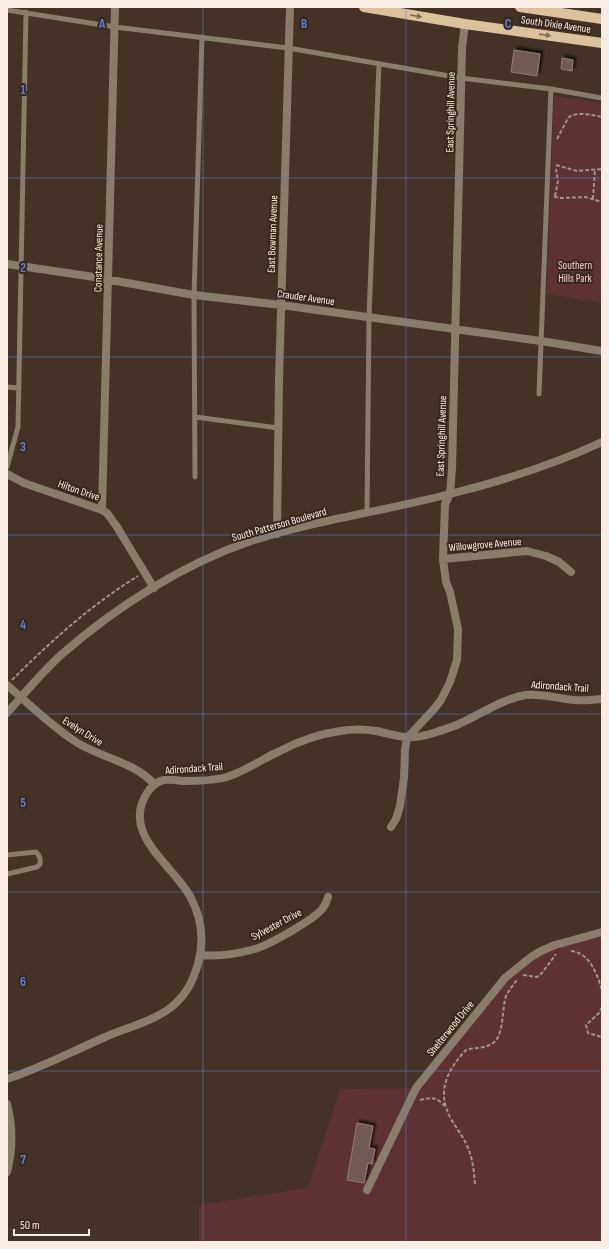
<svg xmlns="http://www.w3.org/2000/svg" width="609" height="1249" viewBox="0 0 609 1249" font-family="'Sofia Sans Condensed',sans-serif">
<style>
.green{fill:#5e3232}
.building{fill:#705a52;stroke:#947c74;filter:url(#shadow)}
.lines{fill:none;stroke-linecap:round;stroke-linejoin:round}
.path{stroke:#a19389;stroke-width:2;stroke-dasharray:4 2;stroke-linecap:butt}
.lane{stroke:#897c6a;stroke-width:5}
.street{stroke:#897c6a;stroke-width:8}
.primary{stroke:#dcc29c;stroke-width:10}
.oneway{fill:#826d56}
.grid{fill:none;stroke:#5f7edc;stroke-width:1;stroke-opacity:0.55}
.labels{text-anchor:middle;stroke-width:4;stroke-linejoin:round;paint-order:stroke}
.street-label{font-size:11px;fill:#f8ede5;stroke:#38281c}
.park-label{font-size:11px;fill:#fcc8c7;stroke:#38281c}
.grid-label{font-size:13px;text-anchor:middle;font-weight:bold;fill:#5f7edc;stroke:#38281c;stroke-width:4;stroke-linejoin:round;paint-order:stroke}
</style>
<defs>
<filter id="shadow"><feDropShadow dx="3" dy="-3" stdDeviation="1" flood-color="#0009"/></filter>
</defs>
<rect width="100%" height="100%" fill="#433225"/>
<path class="green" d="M 554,96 L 602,103 L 602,303 L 547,294 Z
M 602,932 L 602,1242 L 199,1242 L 199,1205 L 308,1188 L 340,1089 L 416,1088 L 489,997 L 531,957 Z"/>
<path class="building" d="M 514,50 L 540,54 L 537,76 L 511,72 Z
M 562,58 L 573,60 L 572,71 L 561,69 Z
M 357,1123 L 373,1126 L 369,1148 L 375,1149 L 372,1164 L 368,1163 L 364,1183 L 347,1180 Z"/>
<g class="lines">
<path class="path" d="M 557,139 L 568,118 C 575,111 593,115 602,117
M 556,165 L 577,171 L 602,169
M 555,196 L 558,181 L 556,169
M 554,197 L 561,198 L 585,197 L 602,202
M 593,199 L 595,170
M 12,680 C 51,641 91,605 138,576
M 571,951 C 590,953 597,974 602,990
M 523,975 L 537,977 L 542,973 L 556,954
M 602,1007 L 599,1013 L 586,1025 L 588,1033 L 602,1037
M 420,1100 C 432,1097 436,1097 445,1106
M 475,1184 C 474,1172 473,1160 468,1148 C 464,1138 457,1129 451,1119 C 436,1092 447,1070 466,1050 C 475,1047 485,1049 493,1043 C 504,1036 502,1008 506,996 C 509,990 513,985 517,980"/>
<path class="lane" d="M 7,10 L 115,27 L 288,48 L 461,78 L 551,89 L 602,98
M 7,387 L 19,388
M 539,394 L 551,89
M 195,417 L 278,428
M 7,467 L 18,427 L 26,12
M 195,477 L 194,295 L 202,37
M 367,513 L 369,317 L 379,64
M 7,855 L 36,852 C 40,856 41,859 40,864 L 37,867 L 7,874"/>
<path class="street" d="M 7,264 L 94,277 L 194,295 L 281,305 L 541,341 L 602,351
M 7,474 L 24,483 L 102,510 L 107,513 L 117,527 L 154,588
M 102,510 L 115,7
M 277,534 L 279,379 L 290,7
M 443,559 L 527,551 L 546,556 L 559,562 L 571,572
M 7,685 C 30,705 51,726 76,742 C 101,758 135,762 154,784
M 7,713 C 25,693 42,672 62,654 C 116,607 183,564 251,541 C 316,520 384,511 450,494 C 502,481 553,465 602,442
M 391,827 L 396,819 L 400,806 L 404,778 L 405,750 L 407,738 L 434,709 L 441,700 L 450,682 L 457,660 L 458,629 L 450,592 L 446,582 L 443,559 L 445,504 L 450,494 L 452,469 L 462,48 L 465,24
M 200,955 C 218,957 237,954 255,949 C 269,945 315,919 323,908 C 325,905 327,901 328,897
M 7,1079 C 41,1068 71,1052 103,1038 C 125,1028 159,1020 176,1003 C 187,993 194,978 198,964 C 204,942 202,919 191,898 C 173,864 118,833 149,790 C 153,785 158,781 164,780 C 170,779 176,780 182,781 C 197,781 213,781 227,777 C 246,771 262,759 280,751 C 299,741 319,734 340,731 C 352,729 364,729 376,731 C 397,735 407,741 430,734 C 440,731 450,728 459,724 C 481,714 502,699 526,695 C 543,693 558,699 575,700 C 584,701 593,700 602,699
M 7,1104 C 13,1127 13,1149 7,1172
M 367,1190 L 416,1088 L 505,978 L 531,957 L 541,951 L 555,945 L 602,932"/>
<path class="primary" d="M 364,7 L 465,24 L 602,43
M 520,7 L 602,19"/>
</g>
<defs><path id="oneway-solid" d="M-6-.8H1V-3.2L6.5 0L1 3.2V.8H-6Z"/></defs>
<g class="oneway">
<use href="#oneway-solid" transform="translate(416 16) rotate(9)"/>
<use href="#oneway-solid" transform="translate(545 35) rotate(8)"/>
</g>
<path class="grid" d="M 203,7 L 203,1242M 406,7 L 406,1242M 7,178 L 602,178M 7,357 L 602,357M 7,535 L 602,535M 7,714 L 602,714M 7,892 L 602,892M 7,1071 L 602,1071"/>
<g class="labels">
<g class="street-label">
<text transform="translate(556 24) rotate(8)" y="4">South Dixie Avenue</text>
<text transform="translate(450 112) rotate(-89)" y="4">East Springhill Avenue</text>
<text transform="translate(272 234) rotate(-88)" y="4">East Bowman Avenue</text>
<text transform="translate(98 258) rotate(-89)" y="4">Constance Avenue</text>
<text transform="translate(306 297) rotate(8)" y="4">Crauder Avenue</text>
<text transform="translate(441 436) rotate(-88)" y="4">East Springhill Avenue</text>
<text transform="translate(79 490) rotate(19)" y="4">Hilton Drive</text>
<text transform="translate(279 524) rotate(-16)" y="4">South Patterson Boulevard</text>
<text transform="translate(485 544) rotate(-5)" y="4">Willowgrove Avenue</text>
<text transform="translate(560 686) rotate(4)" y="4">Adirondack Trail</text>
<text transform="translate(83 731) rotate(32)" y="4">Evelyn Drive</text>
<text transform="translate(194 768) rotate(-4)" y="4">Adirondack Trail</text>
<text transform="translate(276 924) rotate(-28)" y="4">Sylvester Drive</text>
<text transform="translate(450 1028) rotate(-51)" y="4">Shelterwood Drive</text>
</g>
<g class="park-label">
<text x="575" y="269">Southern<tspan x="575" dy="13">Hills Park</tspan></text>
</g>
</g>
<g class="grid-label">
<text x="102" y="28">A</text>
<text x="304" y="28">B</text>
<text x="508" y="28">C</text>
<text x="23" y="94">1</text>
<text x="23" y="272">2</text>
<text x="23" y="451">3</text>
<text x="23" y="629">4</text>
<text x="23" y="807">5</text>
<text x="23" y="986">6</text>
<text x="23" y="1164">7</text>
</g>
<rect width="609" height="1249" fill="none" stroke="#f8ede5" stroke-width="16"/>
<path d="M14 1229v6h75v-6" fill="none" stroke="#f8ede5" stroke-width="2"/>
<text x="20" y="1229" font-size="12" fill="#f8ede5" stroke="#38281c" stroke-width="3" paint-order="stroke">50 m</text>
</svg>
